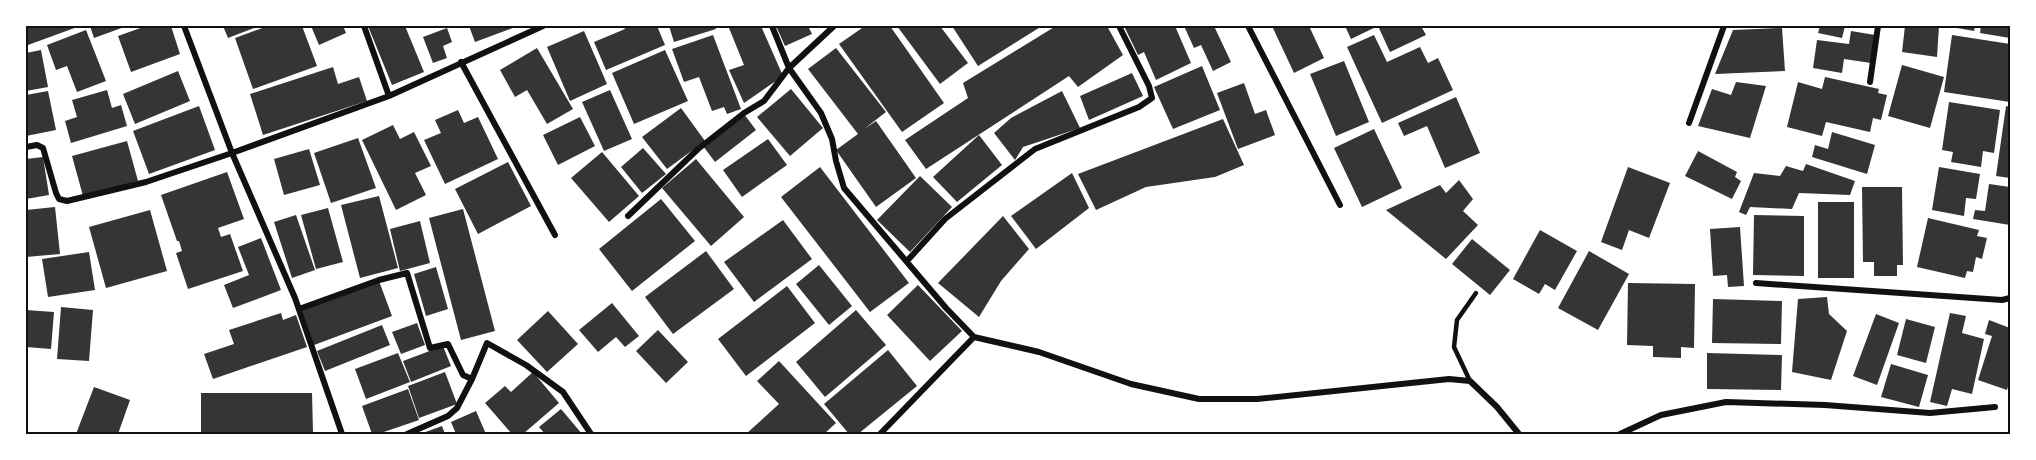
<svg xmlns="http://www.w3.org/2000/svg" width="2036" height="460" viewBox="0 0 2036 460" font-family="Cabin,sans-serif">
<style>
.building{fill:#353535}
.lines{fill:none;stroke-linecap:round;stroke-linejoin:round}
.service{stroke:#111;stroke-width:4.5}
.minor{stroke:#111;stroke-width:6}
.neatline{fill:none;stroke:#111;stroke-width:2}
</style>
<rect width="100%" height="100%" fill="#fff"/>
<path class="building" d="M 26,26 L 80,26 L 28,45 L 26,38 Z
M 90,26 L 127,26 L 94,38 Z
M 146,26 L 171,26 L 180,54 L 131,72 L 118,36 Z
M 223,26 L 259,26 L 228,38 Z
M 268,26 L 302,26 L 317,66 L 253,89 L 235,38 Z
M 311,26 L 343,26 L 346,33 L 319,45 Z
M 368,26 L 405,26 L 424,72 L 392,85 Z
M 469,26 L 518,26 L 475,42 Z
M 623,26 L 657,26 L 665,45 L 606,70 L 594,42 L 625,29 Z
M 669,26 L 715,26 L 716,29 L 674,42 Z
M 737,26 L 761,26 L 783,76 L 744,103 L 729,70 L 744,65 L 729,28 Z
M 776,26 L 808,26 L 812,34 L 785,46 Z
M 865,26 L 890,26 L 944,103 L 902,132 L 839,44 Z
M 897,26 L 940,26 L 968,63 L 940,84 Z
M 952,26 L 1042,26 L 978,66 Z
M 1056,26 L 1107,26 L 1123,55 L 1078,87 L 1069,76 L 926,169 L 905,140 L 968,98 L 963,83 Z
M 1124,26 L 1175,26 L 1191,63 L 1156,80 L 1144,52 L 1138,55 Z
M 1184,26 L 1214,26 L 1231,62 L 1213,71 L 1201,45 L 1194,48 Z
M 1272,26 L 1309,26 L 1324,58 L 1294,73 Z
M 1345,26 L 1421,26 L 1426,35 L 1390,52 L 1378,26 L 1351,39 Z
M 1820,26 L 1845,26 L 1842,38 L 1818,33 Z
M 1905,26 L 1939,26 L 1937,57 L 1902,52 Z
M 1946,26 L 1975,26 L 1974,31 Z
M 1981,26 L 2010,26 L 2010,38 L 1980,33 Z
M 447,28 L 452,42 L 443,46 L 447,58 L 433,63 L 423,37 Z
M 1782,28 L 1785,71 L 1715,74 L 1733,30 Z
M 86,30 L 106,81 L 77,92 L 67,66 L 56,70 L 47,45 Z
M 584,31 L 607,84 L 570,101 L 547,47 Z
M 1851,31 L 1875,35 L 1871,63 L 1844,59 L 1842,73 L 1813,68 L 1817,40 L 1849,44 Z
M 713,35 L 741,109 L 727,114 L 724,107 L 712,111 L 699,77 L 684,82 L 672,49 Z
M 1374,35 L 1387,62 L 1420,47 L 1428,63 L 1438,58 L 1453,90 L 1382,123 L 1347,47 Z
M 1952,35 L 2010,44 L 2010,102 L 1944,92 Z
M 537,48 L 573,109 L 547,124 L 527,90 L 515,97 L 500,70 Z
M 836,48 L 886,112 L 864,129 L 876,121 L 916,178 L 876,207 L 836,150 L 858,134 L 808,69 Z
M 41,50 L 48,87 L 26,91 L 26,53 Z
M 665,50 L 688,101 L 634,124 L 612,73 Z
M 1344,61 L 1369,122 L 1336,136 L 1310,74 Z
M 1902,65 L 1944,77 L 1930,128 L 1888,116 Z
M 1202,66 L 1220,110 L 1173,129 L 1154,87 Z
M 333,67 L 338,84 L 359,77 L 367,101 L 263,135 L 250,94 Z
M 178,71 L 190,101 L 135,124 L 123,94 Z
M 1132,73 L 1143,96 L 1089,120 L 1080,96 Z
M 1825,77 L 1879,89 L 1878,93 L 1887,95 L 1881,120 L 1873,118 L 1870,132 L 1826,122 L 1822,136 L 1787,127 L 1798,82 L 1822,89 Z
M 1736,82 L 1766,86 L 1750,138 L 1698,126 L 1712,89 L 1731,95 Z
M 1244,83 L 1255,114 L 1266,110 L 1275,135 L 1238,149 L 1217,93 Z
M 791,89 L 823,128 L 790,156 L 757,117 Z
M 107,90 L 112,108 L 121,105 L 127,126 L 71,143 L 65,121 L 77,117 L 72,100 Z
M 610,90 L 632,139 L 604,151 L 582,102 Z
M 48,91 L 56,130 L 26,136 L 26,95 Z
M 1062,91 L 1080,128 L 1023,147 L 1015,160 L 994,133 L 1011,118 Z
M 1456,97 L 1480,153 L 1445,168 L 1427,126 L 1404,136 L 1398,123 Z
M 1949,102 L 2000,110 L 1994,153 L 1983,151 L 1981,167 L 1951,162 L 1953,152 L 1942,150 Z
M 199,106 L 215,150 L 149,174 L 133,131 Z
M 2006,106 L 2010,107 L 2010,178 L 1996,176 Z
M 681,108 L 705,141 L 667,169 L 642,137 Z
M 458,110 L 464,123 L 478,117 L 498,159 L 445,184 L 424,140 L 441,133 L 435,120 Z
M 744,114 L 756,130 L 715,162 L 703,146 Z
M 580,117 L 595,146 L 558,165 L 543,135 Z
M 1223,119 L 1244,165 L 1215,177 L 1146,187 L 1096,210 L 1078,174 Z
M 393,125 L 400,139 L 414,132 L 431,166 L 415,173 L 426,195 L 396,210 L 362,140 Z
M 1374,129 L 1402,188 L 1362,207 L 1334,148 Z
M 1832,132 L 1875,145 L 1867,174 L 1812,157 L 1815,145 L 1828,149 Z
M 979,135 L 1002,165 L 957,202 L 933,177 Z
M 358,138 L 376,188 L 331,203 L 314,153 Z
M 768,139 L 787,165 L 742,197 L 723,170 Z
M 127,141 L 138,181 L 83,196 L 72,156 Z
M 643,148 L 666,174 L 642,193 L 621,167 Z
M 309,149 L 320,185 L 284,195 L 274,159 Z
M 1698,151 L 1737,172 L 1735,177 L 1741,181 L 1732,199 L 1685,176 Z
M 602,152 L 639,196 L 609,222 L 571,178 Z
M 43,157 L 49,195 L 26,199 L 26,159 Z
M 696,159 L 744,217 L 711,246 L 662,188 Z
M 508,162 L 531,206 L 478,234 L 455,189 Z
M 1806,164 L 1855,181 L 1850,195 L 1799,193 L 1792,209 L 1750,207 L 1746,215 L 1739,212 L 1754,173 L 1780,176 L 1786,166 L 1803,171 Z
M 820,167 L 909,283 L 870,312 L 781,197 Z
M 1628,167 L 1670,183 L 1649,238 L 1629,230 L 1622,250 L 1601,242 Z
M 1939,167 L 1980,174 L 1976,199 L 1966,198 L 1964,216 L 1932,210 Z
M 227,172 L 244,219 L 218,228 L 221,237 L 230,234 L 243,271 L 188,289 L 176,253 L 182,251 L 179,241 L 177,241 L 161,195 Z
M 1072,173 L 1089,208 L 1036,249 L 1011,216 Z
M 920,176 L 952,207 L 910,252 L 877,220 Z
M 1459,180 L 1473,199 L 1463,211 L 1478,225 L 1446,259 L 1386,210 L 1440,185 L 1446,193 Z
M 1989,184 L 2010,187 L 2010,225 L 1973,219 L 1975,210 L 1985,211 Z
M 1862,187 L 1902,187 L 1903,265 L 1897,265 L 1897,276 L 1874,276 L 1874,262 L 1863,262 Z
M 379,196 L 398,268 L 360,278 L 341,205 Z
M 661,199 L 695,241 L 632,291 L 599,249 Z
M 1818,202 L 1854,202 L 1854,278 L 1818,278 Z
M 55,207 L 60,254 L 26,257 L 26,210 Z
M 328,208 L 343,262 L 316,269 L 301,215 Z
M 463,209 L 495,331 L 461,340 L 429,218 Z
M 150,210 L 167,271 L 106,288 L 89,227 Z
M 296,215 L 315,270 L 292,278 L 274,222 Z
M 1754,215 L 1804,216 L 1804,276 L 1753,275 Z
M 1003,216 L 1029,249 L 1001,281 L 979,317 L 938,283 Z
M 1928,218 L 1979,230 L 1977,236 L 1987,238 L 1982,259 L 1976,257 L 1973,272 L 1967,271 L 1965,278 L 1917,267 Z
M 783,220 L 812,259 L 754,302 L 724,262 Z
M 420,221 L 430,263 L 400,271 L 390,229 Z
M 1740,227 L 1744,286 L 1728,287 L 1727,275 L 1713,276 L 1710,229 Z
M 1540,230 L 1577,251 L 1555,290 L 1545,284 L 1539,294 L 1513,279 Z
M 261,238 L 281,290 L 233,308 L 224,285 L 249,275 L 238,247 Z
M 1472,239 L 1510,270 L 1490,295 L 1452,264 Z
M 706,251 L 734,289 L 673,334 L 645,297 Z
M 1589,251 L 1629,274 L 1598,330 L 1558,308 Z
M 89,252 L 95,290 L 48,297 L 42,259 Z
M 819,265 L 852,306 L 829,325 L 796,284 Z
M 436,267 L 448,309 L 426,316 L 414,274 Z
M 379,281 L 392,316 L 314,345 L 302,310 Z
M 1628,283 L 1695,284 L 1694,348 L 1681,347 L 1681,358 L 1653,357 L 1653,346 L 1627,345 Z
M 918,285 L 962,331 L 930,361 L 887,315 Z
M 787,286 L 815,323 L 746,376 L 718,339 Z
M 1827,297 L 1829,314 L 1847,331 L 1831,380 L 1792,372 L 1798,299 Z
M 1713,299 L 1782,301 L 1781,344 L 1712,343 Z
M 612,303 L 639,336 L 625,347 L 616,337 L 598,352 L 579,330 Z
M 61,307 L 93,310 L 89,361 L 57,359 Z
M 26,310 L 54,312 L 51,349 L 26,347 Z
M 856,310 L 886,345 L 825,397 L 796,362 Z
M 548,311 L 578,344 L 547,372 L 517,340 Z
M 281,313 L 283,320 L 296,315 L 307,347 L 213,379 L 204,354 L 234,344 L 229,330 Z
M 1950,313 L 1966,316 L 1962,333 L 1984,339 L 1972,394 L 1952,389 L 1947,406 L 1930,402 Z
M 1876,314 L 1899,323 L 1877,385 L 1853,376 Z
M 1906,319 L 1935,327 L 1926,363 L 1897,355 Z
M 1989,320 L 2010,328 L 2010,380 L 2007,390 L 1978,380 L 1992,336 L 1985,334 Z
M 417,323 L 425,345 L 401,354 L 392,332 Z
M 382,325 L 390,345 L 325,371 L 317,351 Z
M 658,330 L 688,362 L 666,383 L 636,351 Z
M 443,346 L 451,366 L 411,382 L 403,361 Z
M 888,350 L 917,386 L 858,434 L 849,434 L 824,404 Z
M 398,353 L 410,382 L 366,399 L 355,369 Z
M 1707,353 L 1782,355 L 1781,390 L 1707,389 Z
M 779,361 L 836,423 L 824,434 L 746,434 L 779,404 L 757,381 Z
M 1891,364 L 1928,375 L 1919,407 L 1881,397 Z
M 445,372 L 457,404 L 419,418 L 408,386 Z
M 533,372 L 559,403 L 523,434 L 512,434 L 485,403 L 505,386 L 511,392 Z
M 94,387 L 130,400 L 118,434 L 76,434 Z
M 408,389 L 419,420 L 378,434 L 372,434 L 362,406 Z
M 201,393 L 312,393 L 313,433 L 201,433 Z
M 561,409 L 582,434 L 545,434 L 539,427 Z
M 476,411 L 486,434 L 456,434 L 451,422 Z
M 442,426 L 445,434 L 420,434 Z"/>
<g class="lines">
<path class="service" d="M 1470,381 L 1454,347 L 1457,320 L 1476,293"/>
<path class="minor" d="M 184,26 L 232,153 L 295,298 L 342,434
M 364,26 L 389,96
M 772,26 L 789,68 L 821,113 L 832,139 L 836,161 L 844,188 L 946,308 L 974,337
M 1248,26 L 1340,205
M 461,62 L 555,235
M 1870,82 L 1878,26
M 1689,123 L 1724,26
M 26,147 L 37,145 L 43,148 L 56,193 L 59,199 L 67,201 L 146,182 L 232,153 L 389,96 L 543,26
M 628,216 L 698,149 L 744,113 L 764,101 L 789,68 L 834,26
M 907,261 L 945,219 L 1035,149 L 1139,107 L 1152,98 L 1149,86 L 1119,26
M 1756,283 L 2002,300 L 2010,298
M 299,309 L 379,280 L 407,273 L 430,348 L 448,344 L 463,375 L 472,379 L 457,408 L 448,416 L 407,434
M 472,379 L 487,343 L 526,365 L 563,392 L 591,434
M 880,434 L 974,337 L 1039,352 L 1131,384 L 1199,399 L 1257,399 L 1449,379 L 1470,381 L 1497,407 L 1519,434
M 1620,434 L 1661,415 L 1726,402 L 1825,405 L 1930,413 L 1995,407"/>
</g>
<rect width="2036" height="460" fill="none" stroke="#ffffff" stroke-width="54"/>
<rect x="27" y="27" width="1982" height="406" class="neatline"/>
</svg>
